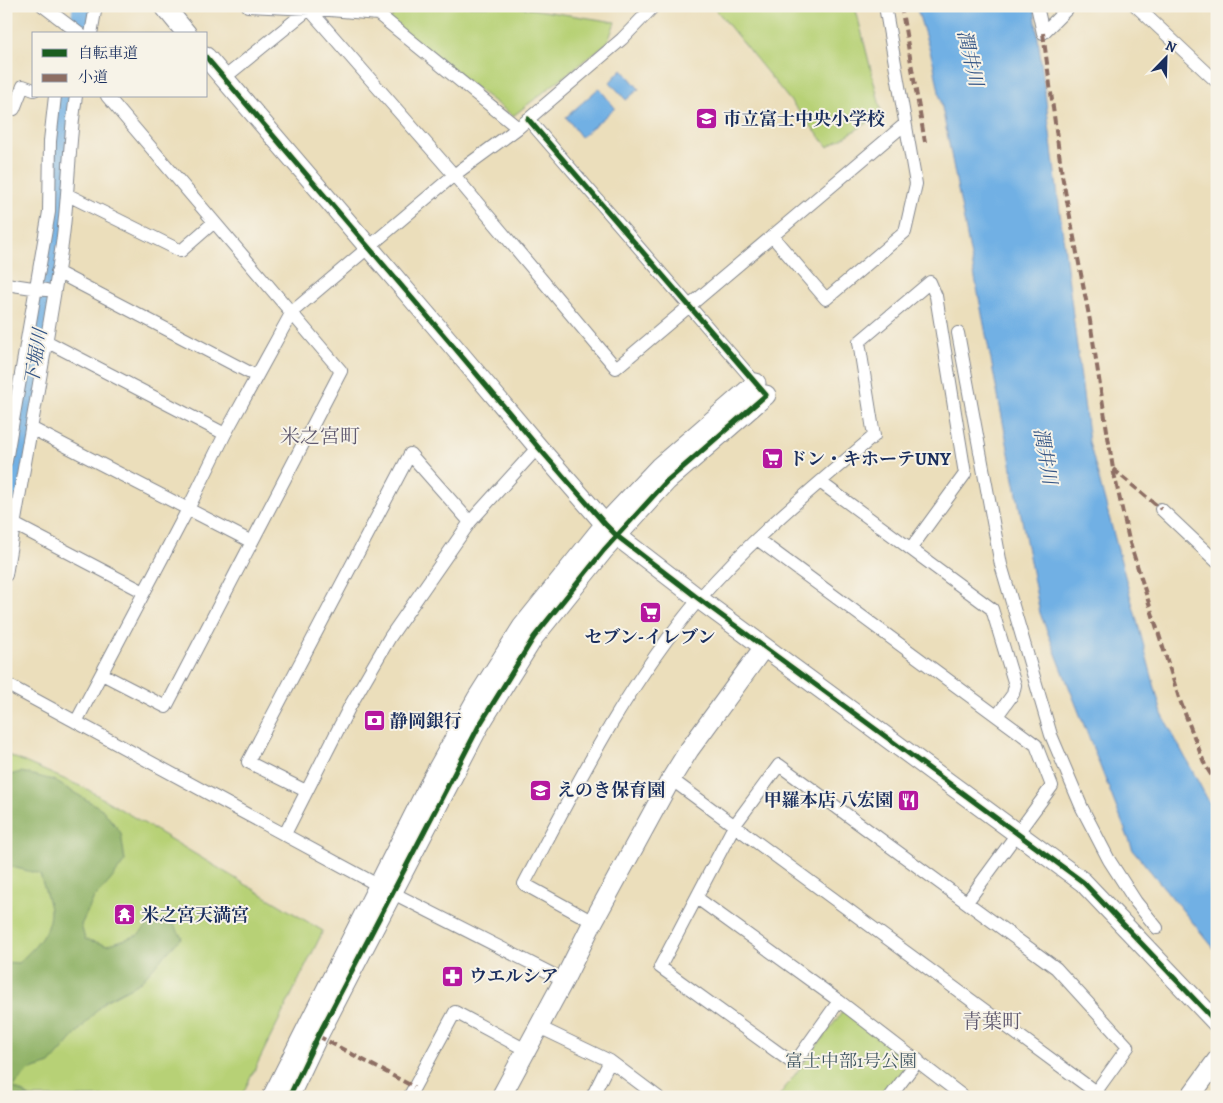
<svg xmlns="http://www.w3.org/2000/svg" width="1223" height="1103" viewBox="0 0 1223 1103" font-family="Alegreya,'Noto Serif JP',serif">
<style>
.green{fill:#b7d176;stroke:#69806a}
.forest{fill:#91b367;stroke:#567162}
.water{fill:#71b0e4;stroke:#4670a1}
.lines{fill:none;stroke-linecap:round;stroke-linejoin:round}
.river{stroke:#71b0e4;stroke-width:21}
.street-casing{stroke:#83868c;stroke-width:14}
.secondary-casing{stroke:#83868c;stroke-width:21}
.street{stroke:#fff;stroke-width:12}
.secondary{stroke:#fff;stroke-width:19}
.quiet{stroke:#8d6e63;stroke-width:4;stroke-dasharray:8 4;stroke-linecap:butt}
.cycleway-casing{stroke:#f7f3e8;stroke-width:8}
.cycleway{stroke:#1b5e20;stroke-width:5}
.labels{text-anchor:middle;stroke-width:4;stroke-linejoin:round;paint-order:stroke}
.poi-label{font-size:18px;font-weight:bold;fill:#1b2f5e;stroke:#f7f3e8;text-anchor:start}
.park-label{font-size:18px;fill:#425864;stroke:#f7f3e8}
.water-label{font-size:19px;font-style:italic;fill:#355686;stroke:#f7f3e8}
.quarter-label{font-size:20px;fill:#605a6f;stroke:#f7f3e8}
</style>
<rect width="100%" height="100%" fill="#f7f3e8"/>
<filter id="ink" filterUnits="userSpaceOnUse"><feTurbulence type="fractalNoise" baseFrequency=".02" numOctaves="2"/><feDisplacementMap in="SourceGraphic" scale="10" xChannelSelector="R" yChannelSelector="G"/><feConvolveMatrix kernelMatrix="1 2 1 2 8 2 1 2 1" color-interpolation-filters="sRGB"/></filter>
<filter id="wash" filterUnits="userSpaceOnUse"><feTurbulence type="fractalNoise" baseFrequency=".0096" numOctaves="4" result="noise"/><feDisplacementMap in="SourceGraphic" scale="20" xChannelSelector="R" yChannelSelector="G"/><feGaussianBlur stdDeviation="1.12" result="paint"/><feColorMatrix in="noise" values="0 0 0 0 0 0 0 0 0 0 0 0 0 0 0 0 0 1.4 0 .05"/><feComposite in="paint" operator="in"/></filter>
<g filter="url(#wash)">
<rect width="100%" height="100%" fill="#ebdebb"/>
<path class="green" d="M 398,6 L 511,6 L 615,22 L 608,42 L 513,116 L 389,22 Z
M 713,6 L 855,6 L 882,114 L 828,147 Z
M 6,754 L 87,789 L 323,931 L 241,1097 L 6,1097 Z
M 843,1011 L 910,1061 L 882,1097 L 778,1097 Z"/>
<path class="forest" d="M 21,772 L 53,780 L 102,809 L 121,833 L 125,861 L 110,881 L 94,898 L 81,925 L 85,939 L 107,945 L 138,935 L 152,921 L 171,921 L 182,937 L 139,983 L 105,1001 L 50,1064 L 28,1071 L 13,1087 L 30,1097 L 6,1097 L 6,962 L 18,963 C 33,949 50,934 50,911 C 50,904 42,882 40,874 L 8,866 L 6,867 L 6,776 Z"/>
<path class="water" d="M 916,6 L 1034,6 L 1089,442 L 1162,714 L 1217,817 L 1217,952 L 1133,850 L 1040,613 L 933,61 Z
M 622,69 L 639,89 L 626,100 L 610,82 Z
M 599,88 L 615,108 L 581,137 L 566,117 Z"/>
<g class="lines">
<path class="river" d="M 80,34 L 83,6
M 48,280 L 59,212 L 61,131 L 67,96
M 6,532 L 45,300"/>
</g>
</g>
<g filter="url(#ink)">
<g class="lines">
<defs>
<path id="street" d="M 43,6 L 80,34
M 248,6 L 330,10 L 378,14 L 518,128
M 1037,6 L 1043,33
M 1136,6 L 1217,82
M 1043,33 L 1070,6
M 91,34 L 96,6
M 224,78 L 309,9 L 454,175 L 616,368 L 905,124
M 6,106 L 14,109 L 23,86 L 34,90
M 528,119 L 760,388
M 68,195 L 181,251 L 213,223
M 772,236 L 826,299 L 905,232 L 916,184 L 885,6
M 57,272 L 256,376
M 6,284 L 46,290
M 958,333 L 1001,565 L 1051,735 L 1082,808 L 1109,860 L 1136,902 L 1157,928
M 46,341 L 225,434
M 31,428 L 252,542
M 6,461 L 49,212 L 50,141 L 55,96
M 820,482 L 992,609 L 1015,685 L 1013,694 L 997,716
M 1161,509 L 1217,562
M 14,524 L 144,592
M 757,539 L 1036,745 L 1052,786 L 967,902
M 6,575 C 23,467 45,359 61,251 C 69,199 68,147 76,96
M 102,674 L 166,707 L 341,371 L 107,96
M 6,684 L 385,889 L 564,980
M 76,722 L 188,509 L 225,434 L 292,312 L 454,175 L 518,128 L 622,39 L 654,6
M 671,779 L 1101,1096
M 306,791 L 248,762 L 410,454 L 470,522
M 285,834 L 350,706 L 390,637 L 470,522 L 538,447
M 697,898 L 839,1001 L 964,1097
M 593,922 L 524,884 C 577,784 626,685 700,598 C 752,538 814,487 874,436 L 859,342 L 930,282 L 936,296 L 965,474 L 911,548
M 839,1001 L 794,1064 L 660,967 L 734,826 L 779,765 L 1056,968 L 1128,1047 L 1092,1097
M 539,1027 L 610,1061 L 658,1097
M 409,1097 L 455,1012 L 526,1050
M 592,1097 L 610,1061
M 890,1097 L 918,1060"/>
<path id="secondary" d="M 164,6 L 187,34
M 206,57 L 453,346 L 538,447 L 605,524 L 617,536 L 699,599 L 1083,882 L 1217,1023
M 272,1097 L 433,777 L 477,698 L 522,627 L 605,524 L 659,467 L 756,383
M 289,1097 L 318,1036 L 479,726 L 534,637 L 604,550 L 667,481 L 766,395
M 501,1097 L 564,980 L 593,922 L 671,779 L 689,750 L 764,647
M 1190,1097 L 1217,1060"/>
</defs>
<use href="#street" class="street-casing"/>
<use href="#secondary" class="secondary-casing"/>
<use href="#street" class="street"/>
<use href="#secondary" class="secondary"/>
<path class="quiet" d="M 901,6 L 925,142
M 1043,33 L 1062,175 L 1090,321 L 1113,469 L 1129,540 L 1179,698 L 1205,765 L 1217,784
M 1113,469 L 1161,509
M 318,1036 L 414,1087"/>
<defs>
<path id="cycleway" d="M 206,57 L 453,346 L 538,447 L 605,524 L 617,536 L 699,599 L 1083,882 L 1217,1023
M 289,1097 L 318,1036 L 479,726 L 534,637 L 604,550 L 667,481 L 766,395 L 528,119"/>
</defs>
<use href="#cycleway" class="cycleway-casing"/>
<use href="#cycleway" class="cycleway"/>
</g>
</g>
<defs>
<symbol id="school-square" viewBox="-11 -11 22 22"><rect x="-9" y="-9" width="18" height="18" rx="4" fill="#b5179e" stroke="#f7f3e8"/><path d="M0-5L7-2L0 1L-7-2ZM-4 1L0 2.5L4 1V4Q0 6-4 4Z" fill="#fff"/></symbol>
<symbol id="supermarket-square" viewBox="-11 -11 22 22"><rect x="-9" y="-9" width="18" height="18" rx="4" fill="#b5179e" stroke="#f7f3e8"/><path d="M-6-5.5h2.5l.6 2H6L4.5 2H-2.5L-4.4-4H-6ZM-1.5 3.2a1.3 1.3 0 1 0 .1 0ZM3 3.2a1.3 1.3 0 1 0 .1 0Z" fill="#fff"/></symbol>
<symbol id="bank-square" viewBox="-11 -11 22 22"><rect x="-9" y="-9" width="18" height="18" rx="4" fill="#b5179e" stroke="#f7f3e8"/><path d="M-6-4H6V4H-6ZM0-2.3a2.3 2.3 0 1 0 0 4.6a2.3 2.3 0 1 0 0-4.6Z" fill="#fff"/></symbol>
<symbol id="restaurant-square" viewBox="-11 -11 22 22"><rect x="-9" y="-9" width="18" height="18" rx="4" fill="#b5179e" stroke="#f7f3e8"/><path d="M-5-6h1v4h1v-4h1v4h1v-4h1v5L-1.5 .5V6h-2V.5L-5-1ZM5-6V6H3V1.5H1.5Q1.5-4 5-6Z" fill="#fff"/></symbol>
<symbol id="temple-square" viewBox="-11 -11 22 22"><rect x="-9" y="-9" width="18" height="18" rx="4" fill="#b5179e" stroke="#f7f3e8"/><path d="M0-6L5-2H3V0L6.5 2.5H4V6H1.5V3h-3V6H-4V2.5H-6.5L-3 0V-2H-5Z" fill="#fff"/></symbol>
<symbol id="pharmacy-square" viewBox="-11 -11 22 22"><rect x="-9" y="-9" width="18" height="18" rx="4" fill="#b5179e" stroke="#f7f3e8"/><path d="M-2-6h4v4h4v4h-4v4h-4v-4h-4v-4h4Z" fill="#fff"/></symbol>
</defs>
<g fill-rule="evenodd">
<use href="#school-square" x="694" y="106" width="25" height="25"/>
<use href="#supermarket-square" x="760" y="446" width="25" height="25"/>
<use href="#supermarket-square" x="638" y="600" width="25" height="25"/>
<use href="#bank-square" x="362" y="708" width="25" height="25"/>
<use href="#school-square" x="528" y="778" width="25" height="25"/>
<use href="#restaurant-square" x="896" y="788" width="25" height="25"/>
<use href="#temple-square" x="112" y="902" width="25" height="25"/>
<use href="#pharmacy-square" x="440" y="964" width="25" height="25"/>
</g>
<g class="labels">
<g class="poi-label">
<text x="723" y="125">市立富士中央小学校</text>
<text x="789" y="465">ドン・キホーテUNY</text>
<text x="650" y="643" text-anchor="middle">セブン-イレブン</text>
<text x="390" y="727">静岡銀行</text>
<text x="557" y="796">えのき保育園</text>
<text x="893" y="806" text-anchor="end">甲羅本店 八宏園</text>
<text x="141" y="921">米之宮天満宮</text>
<text x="469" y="982">ウエルシア</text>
</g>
<g class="park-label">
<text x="851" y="1067">富士中部1号公園</text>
</g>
<g class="water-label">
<text transform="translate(971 58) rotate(77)" y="7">潤井川</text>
<text transform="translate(35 357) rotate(-81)" y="7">下堀川</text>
<text transform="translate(1046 456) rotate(80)" y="7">潤井川</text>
</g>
<g class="quarter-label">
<text x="320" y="443">米之宮町</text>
<text x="992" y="1028">青葉町</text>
</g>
</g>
<rect width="1223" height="1103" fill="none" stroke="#f7f3e8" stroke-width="25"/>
<rect x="32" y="32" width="175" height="65" fill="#f7f3e8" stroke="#9fa5b1"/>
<rect x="42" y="49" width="25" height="8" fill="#1b5e20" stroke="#9fa5b1"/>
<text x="78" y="58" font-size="15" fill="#1b2f5e">自転車道</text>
<rect x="42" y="74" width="25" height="8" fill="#8d6e63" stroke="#9fa5b1"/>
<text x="78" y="82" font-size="15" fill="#1b2f5e">小道</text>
<g transform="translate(1166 58) rotate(23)" stroke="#f7f3e8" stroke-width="4" paint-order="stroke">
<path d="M0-4L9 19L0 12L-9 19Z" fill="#1b2f5e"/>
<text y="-8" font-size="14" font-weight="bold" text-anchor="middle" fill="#1b2f5e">N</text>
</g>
</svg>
